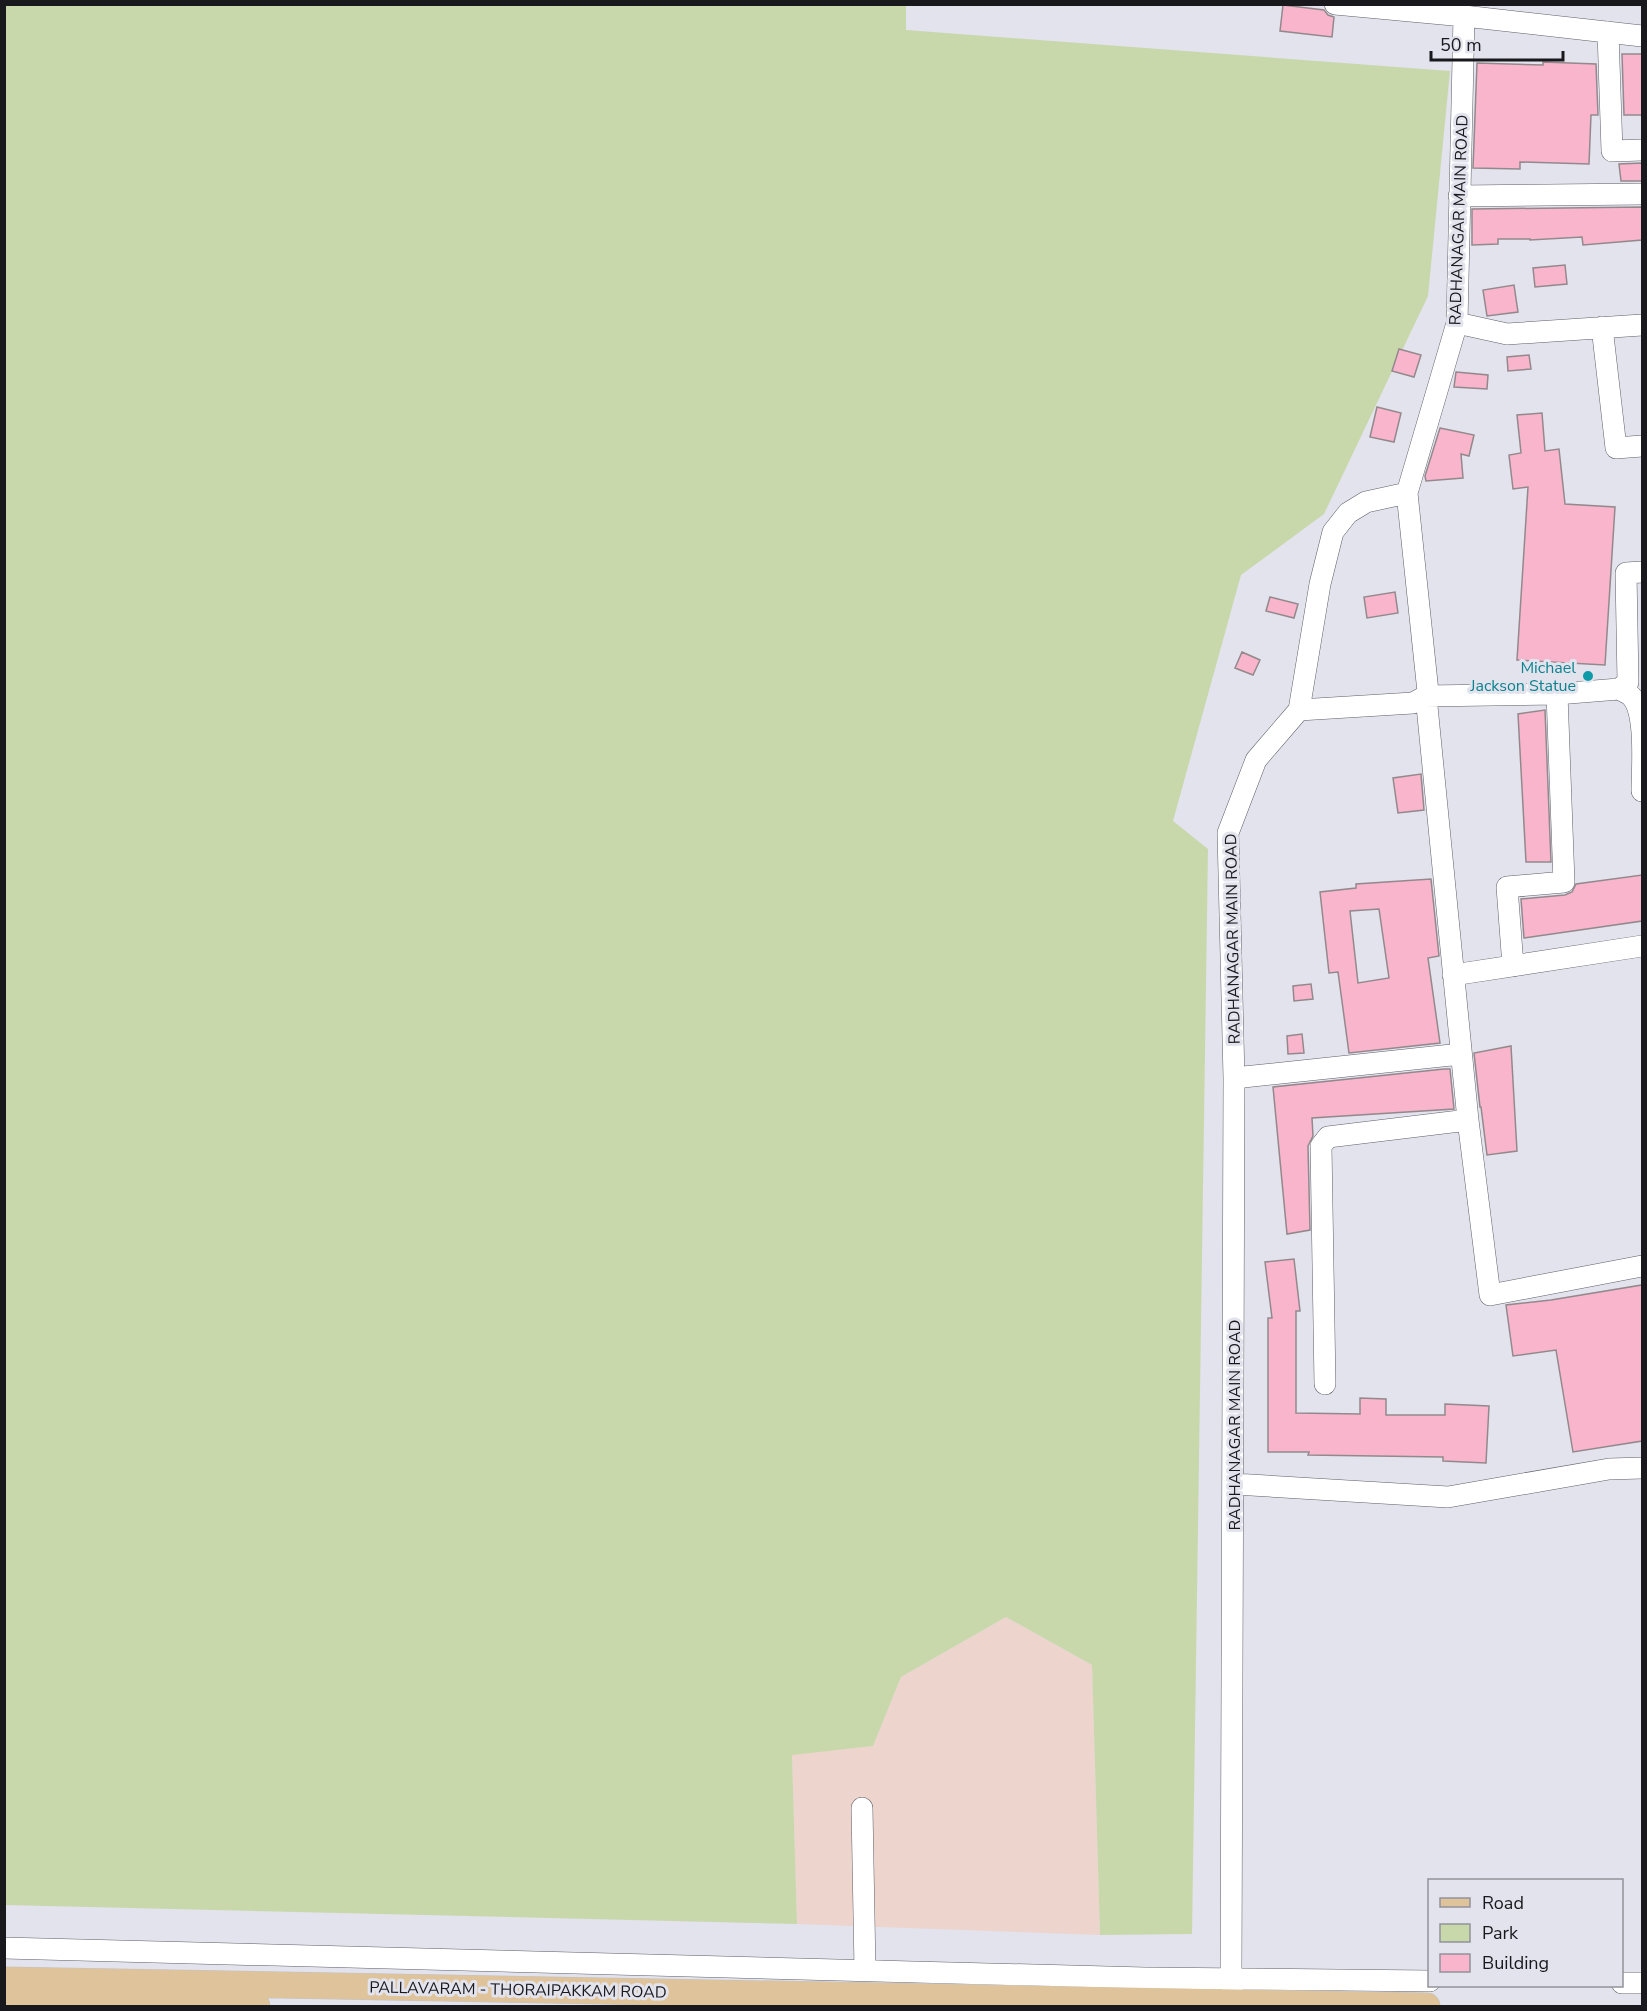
<svg xmlns="http://www.w3.org/2000/svg" width="1647" height="2011" viewBox="0 0 1647 2011" font-family="'Nunito Sans',sans-serif">
<style>
.industrial{fill:#edd4cd}
.green{fill:#c8d8ab}
.building{fill:#f8b5cc;stroke:#93898c;stroke-width:1.5;fill-rule:evenodd}
.lines{fill:none;stroke-linecap:round;stroke-linejoin:round}
.minor-casing{stroke:#5e5f68;stroke-width:22}
.major-casing{stroke:#c3c3c4;stroke-width:27}
.minor{stroke:#fff;stroke-width:21}
.major{stroke:#dfc39b;stroke-width:26}
.culture-dot{fill:#0f9aa8;stroke:#e2e3ed;stroke-width:2}
.labels{text-anchor:middle;stroke-width:6;stroke-linejoin:round;paint-order:stroke}
.street-label{font-size:16px;fill:#19191d;stroke:#e2e3ed}
.culture-label{font-size:16px;fill:#0d838f;stroke:#e2e3ed;text-anchor:end}
</style>
<rect width="100%" height="100%" fill="#e2e3ed"/>
<path class="industrial" d="M 1006,1617 L 1092,1665 L 1100,1935 L 797,1924 L 792,1754 L 873,1746 L 901,1677 Z"/>
<path class="green" d="M 906,4 L 906,30 L 1450,71 L 1428,296 L 1324,514 L 1241,575 L 1173,821 L 1208,849 L 1192,1934 L 1100,1935 L 1092,1665 L 1006,1617 L 901,1677 L 873,1746 L 792,1755 L 797,1924 L 5,1905 L 5,5 Z"/>
<path class="building" d="M 1283,5 L 1324,10 L 1328,15 L 1334,17 L 1332,37 L 1280,31 Z
M 1622,54 L 1642,54 L 1642,115 L 1624,115 Z
M 1543,62 L 1596,64 L 1598,115 L 1591,115 L 1589,164 L 1520,162 L 1520,169 L 1473,168 L 1477,63 L 1543,65 Z
M 1642,163 L 1642,181 L 1621,181 L 1619,164 Z
M 1642,207 L 1642,240 L 1583,245 L 1582,237 L 1530,240 L 1530,239 L 1498,239 L 1498,244 L 1472,245 L 1472,209 Z
M 1565,265 L 1567,284 L 1535,287 L 1533,268 Z
M 1514,285 L 1518,312 L 1487,316 L 1483,290 Z
M 1399,349 L 1421,355 L 1414,377 L 1392,371 Z
M 1529,355 L 1531,369 L 1508,371 L 1507,357 Z
M 1456,372 L 1488,375 L 1487,389 L 1454,387 Z
M 1377,407 L 1401,413 L 1394,442 L 1370,437 Z
M 1542,413 L 1545,451 L 1559,449 L 1565,504 L 1615,507 L 1605,665 L 1517,660 L 1528,487 L 1513,489 L 1509,455 L 1521,453 L 1517,415 Z
M 1440,428 L 1474,435 L 1469,456 L 1461,454 L 1463,478 L 1426,481 L 1425,476 Z
M 1395,592 L 1398,613 L 1367,618 L 1364,597 Z
M 1270,597 L 1298,604 L 1294,618 L 1266,611 Z
M 1242,652 L 1260,660 L 1253,675 L 1235,668 Z
M 1545,710 L 1551,862 L 1526,862 L 1518,714 Z
M 1421,774 L 1424,810 L 1398,813 L 1393,778 Z
M 1642,875 L 1642,921 L 1524,938 L 1521,899 L 1565,895 L 1572,892 L 1576,884 Z
M 1431,879 L 1439,956 L 1428,958 L 1440,1043 L 1349,1053 L 1338,972 L 1329,973 L 1320,892 L 1356,888 L 1356,884 ZM 1379,909 L 1389,978 L 1358,983 L 1350,911 Z
M 1311,984 L 1313,999 L 1294,1001 L 1293,986 Z
M 1302,1034 L 1304,1053 L 1288,1054 L 1287,1036 Z
M 1511,1046 L 1517,1151 L 1487,1155 L 1481,1107 L 1480,1107 L 1474,1053 Z
M 1444,1069 L 1450,1069 L 1454,1109 L 1312,1118 L 1313,1136 L 1308,1146 L 1310,1230 L 1287,1234 L 1273,1087 Z
M 1294,1259 L 1300,1311 L 1296,1311 L 1296,1413 L 1360,1414 L 1360,1398 L 1386,1399 L 1386,1415 L 1445,1415 L 1445,1404 L 1489,1406 L 1486,1463 L 1443,1461 L 1443,1457 L 1308,1455 L 1309,1452 L 1268,1452 L 1268,1318 L 1272,1318 L 1265,1262 Z
M 1642,1285 L 1642,1441 L 1573,1452 L 1556,1350 L 1513,1356 L 1506,1305 L 1551,1300 Z"/>
<g class="lines">
<defs>
<path id="minor" d="M 1335,4 L 1464,16 L 1642,36
M 1608,32 L 1612,151 L 1642,150
M 1459,196 L 1642,194
M 1457,323 L 1507,334 L 1642,325
M 1602,327 L 1616,448 L 1642,446
M 1619,689 C 1622,691 1628,693 1631,696 C 1647,712 1642,768 1642,791
M 1557,694 L 1426,696 L 1468,1120 L 1490,1295 L 1642,1266
M 1299,710 L 1320,584 L 1333,532 L 1348,513 L 1366,502 L 1407,493
M 1513,966 L 1507,887 L 1564,882 L 1557,694 L 1619,689 L 1628,682 L 1626,573 L 1642,572
M 1453,975 L 1642,946
M 1234,1078 L 1461,1054
M 1325,1384 L 1321,1146 L 1328,1137 L 1468,1120
M 1234,1484 L 1448,1497 L 1609,1469 L 1642,1468
M 862,1808 L 865,1970
M 4,1948 L 1145,1978 L 1430,1981
M 1622,1983 L 1642,1983
M 1234,2006 L 1231,1978 L 1234,1078 L 1228,833 L 1256,760 L 1299,710 L 1413,703 L 1426,696 L 1428,692 L 1407,493 L 1457,323 L 1464,16"/>
<path id="major" d="M 4,1980 L 1427,2006
M 4,2001 L 257,2006"/>
</defs>
<use href="#minor" class="minor-casing"/>
<use href="#major" class="major-casing"/>
<use href="#minor" class="minor"/>
<use href="#major" class="major"/>
</g>
<circle class="culture-dot" cx="1588" cy="676" r="6"/>
<g class="labels">
<g class="street-label">
<text transform="translate(1458 220) rotate(-88)" y="6">RADHANAGAR MAIN ROAD</text>
<text transform="translate(1232 939) rotate(-91)" y="6">RADHANAGAR MAIN ROAD</text>
<text transform="translate(1234 1425) rotate(-90)" y="6">RADHANAGAR MAIN ROAD</text>
<text transform="translate(518 1989) rotate(1)" y="6">PALLAVARAM - THORAIPAKKAM ROAD</text>
</g>
<g class="culture-label">
<text x="1576" y="673">Michael<tspan x="1576" dy="18">Jackson Statue</tspan></text>
</g>
</g>
<rect width="1647" height="2011" fill="none" stroke="#19191d" stroke-width="12"/>
<rect x="1428" y="1879" width="195" height="108" fill="#e2e3ed" stroke="#92929a" stroke-width="1.5"/>
<rect x="1440" y="1898" width="30" height="9" fill="#dfc39b" stroke="#92929a" stroke-width="1.5"/>
<text x="1482" y="1909" font-size="18" fill="#19191d">Road</text>
<rect x="1440" y="1924" width="30" height="18" fill="#c8d8ab" stroke="#92929a" stroke-width="1.5"/>
<text x="1482" y="1939" font-size="18" fill="#19191d">Park</text>
<rect x="1440" y="1954" width="30" height="18" fill="#f8b5cc" stroke="#92929a" stroke-width="1.5"/>
<text x="1482" y="1969" font-size="18" fill="#19191d">Building</text>
<path d="M1431 51v9h132v-9" fill="none" stroke="#19191d" stroke-width="3"/>
<text x="1440" y="51" font-size="18" fill="#19191d" stroke="#e2e3ed" stroke-width="4.5" paint-order="stroke">50 m</text>
</svg>
